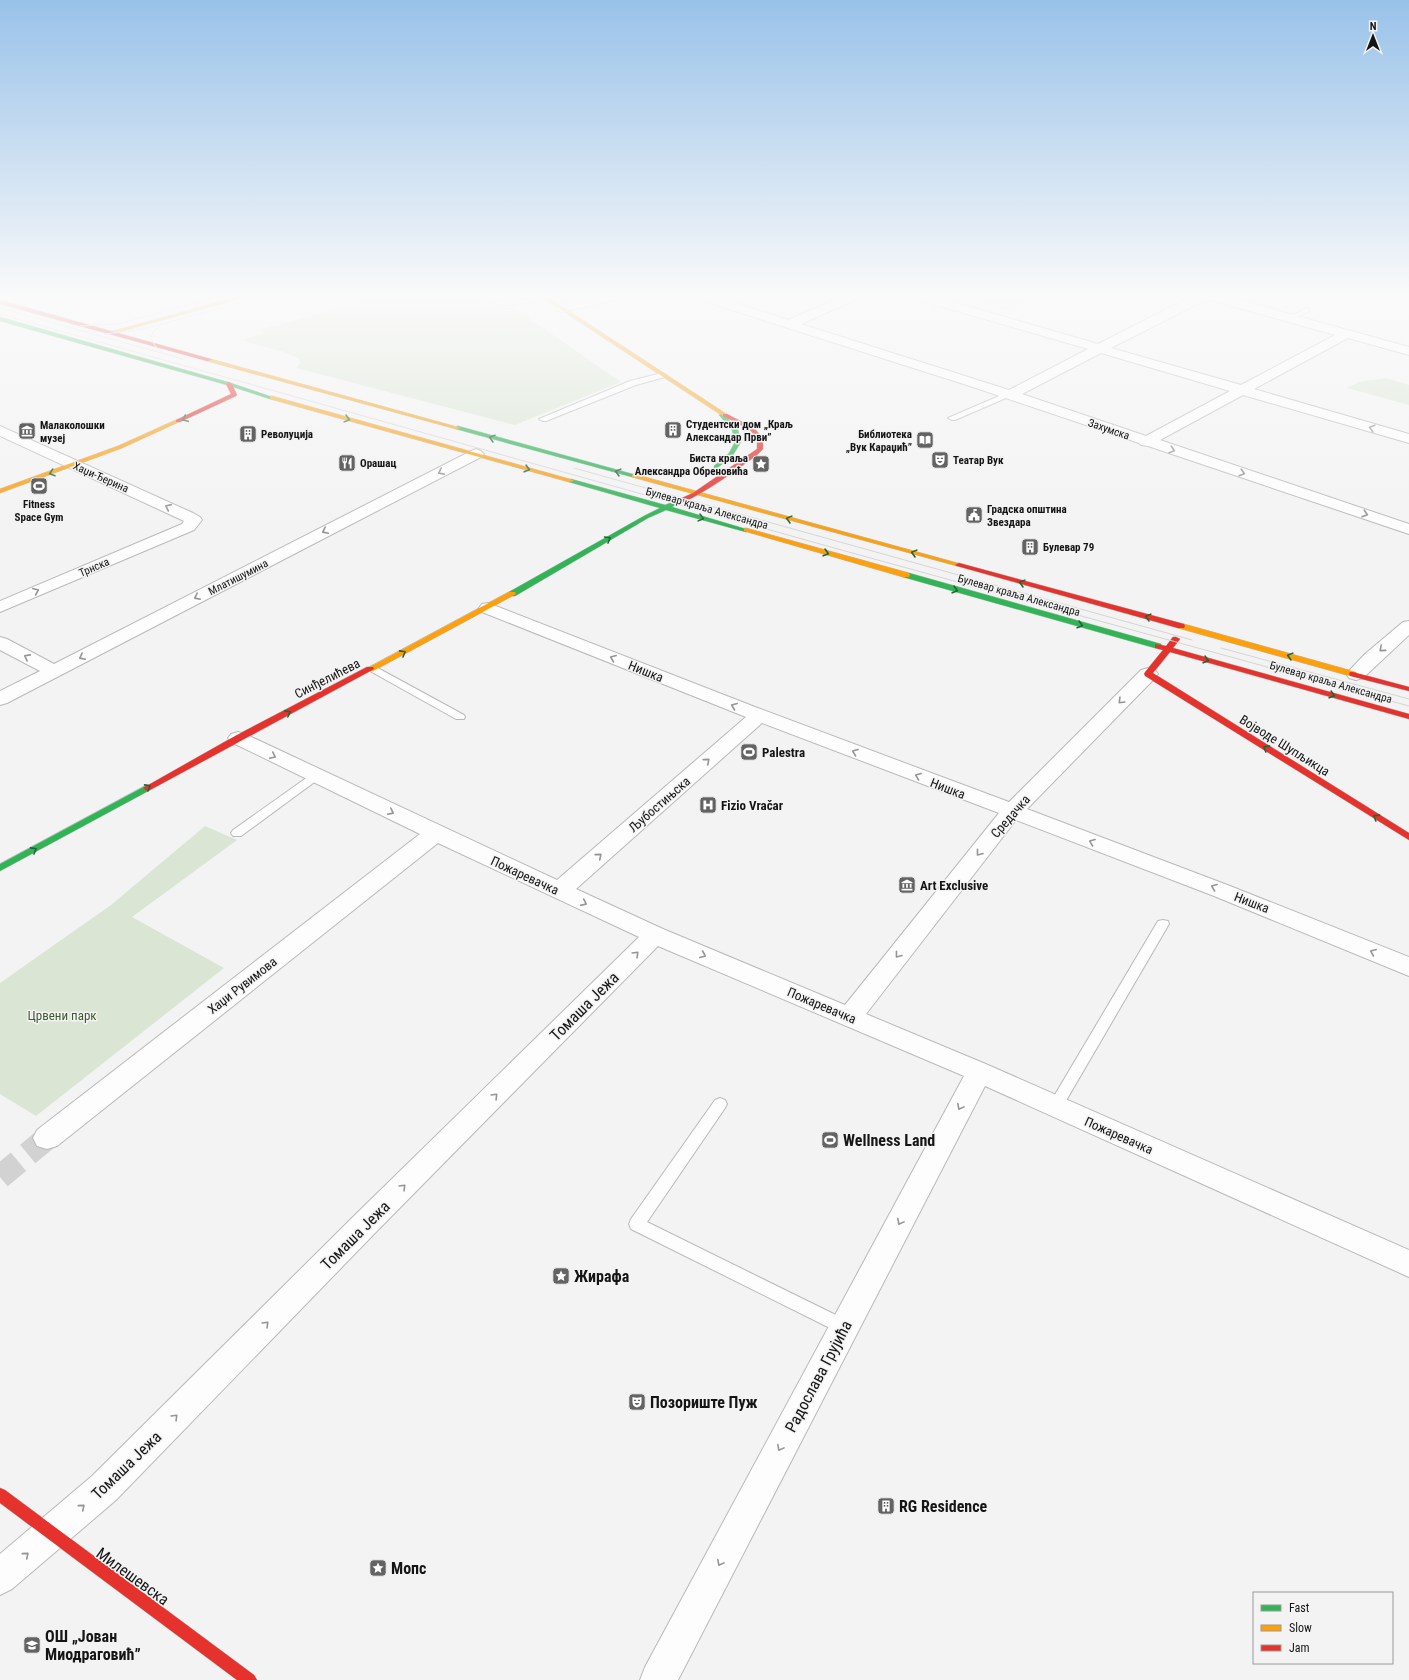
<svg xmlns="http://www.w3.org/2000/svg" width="1409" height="1680" viewBox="0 0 1409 1680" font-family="'Roboto Condensed',sans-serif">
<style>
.green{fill:#dae5d4}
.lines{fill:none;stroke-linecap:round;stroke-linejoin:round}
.street-tunnel{stroke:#d2d2d3;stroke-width:24;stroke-dasharray:24 12;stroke-linecap:butt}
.lane-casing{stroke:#b9b9ba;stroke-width:2}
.street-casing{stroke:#b9b9ba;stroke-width:2}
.fast-casing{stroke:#b9b9ba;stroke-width:1}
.slow-casing{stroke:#b9b9ba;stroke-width:1}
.jam-casing{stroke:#b9b9ba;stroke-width:1}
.lane{fill:#fdfdfd;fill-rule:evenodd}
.street{fill:#fdfdfd;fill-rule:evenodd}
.fast{fill:#30b455;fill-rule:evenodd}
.slow{fill:#ff9f0a;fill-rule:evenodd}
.jam{fill:#e5322d;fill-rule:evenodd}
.tram{stroke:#d5d5d5;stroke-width:1}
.oneway{stroke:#226435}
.oneway2{stroke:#959595}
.labels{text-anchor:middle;stroke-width:3;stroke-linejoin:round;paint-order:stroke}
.far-poi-label{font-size:11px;font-weight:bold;fill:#151515;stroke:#f3f3f4;text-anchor:start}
.far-street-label{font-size:11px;fill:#151515;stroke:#f3f3f4}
.street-label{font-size:13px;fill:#151515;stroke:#f3f3f4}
.poi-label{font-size:13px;font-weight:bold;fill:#151515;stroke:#f3f3f4;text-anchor:start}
.park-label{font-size:13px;fill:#3d5a2c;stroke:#f3f3f4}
.near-street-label{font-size:16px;fill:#151515;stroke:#f3f3f4}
.near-poi-label{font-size:16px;font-weight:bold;fill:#151515;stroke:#f3f3f4;text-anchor:start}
</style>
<rect width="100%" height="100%" fill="#f3f3f4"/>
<path class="green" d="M 388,294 L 468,294 L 490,306 L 513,307 L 621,382 L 515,425 L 296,368 L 300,363 L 299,359 C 282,348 261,348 243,340 L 264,333 L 260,330 Z
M 993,294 L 1048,294 L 1010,312 L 976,302 Z
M 1386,378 L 1409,385 L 1409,405 L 1347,388 L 1359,382 Z
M 205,826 L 237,840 L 132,917 L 224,968 L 36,1116 L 0,1094 L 0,983 L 111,905 Z"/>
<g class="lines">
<path class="street-tunnel" d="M 0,1177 L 47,1138"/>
<defs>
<path id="lane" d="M 476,294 C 486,294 493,300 503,301 C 517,303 531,298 544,295 L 547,297 C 543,300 538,301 533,302 C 514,306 491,309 476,294 Z
M 1307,308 L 1309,309 L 1309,311 L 1293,319 L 1288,318 Z
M 662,373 L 666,375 L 665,377 L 636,385 L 546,421 L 543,421 L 539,419 L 630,381 Z
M 1006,393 L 1009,393 L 1013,395 L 955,420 L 952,420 L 948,418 Z
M 374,666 L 464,715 L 465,717 L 464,719 L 456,719 L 370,671 L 369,669 L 370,667 Z
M 316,773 L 320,774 L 322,776 L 320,778 L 241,836 L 233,836 L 231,833 L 233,830 L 312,774 Z
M 1163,920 L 1168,921 L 1169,924 L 1060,1111 L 1055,1113 L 1050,1111 L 1048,1107 L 1050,1103 L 1158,921 Z
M 720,1098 L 725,1100 L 727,1104 L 725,1108 L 647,1222 L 850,1322 L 852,1327 L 850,1332 L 844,1334 L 838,1332 L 631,1229 L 629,1224 L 631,1219 L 715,1100 Z"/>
<path id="street" d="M 607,294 L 629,294 L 627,297 L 562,312 L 558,311 L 556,308 L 558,305 Z
M 689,294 L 708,294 L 788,320 L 848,294 L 864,294 L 862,297 L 801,324 L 1009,390 L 1088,349 L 909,297 L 907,294 L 926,294 L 1098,344 L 1196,294 L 1218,294 L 1409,347 L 1409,355 L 1348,338 L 1254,389 L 1409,434 L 1409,443 L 1243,395 L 1160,440 L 1409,524 L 1409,534 L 1148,446 L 1141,445 L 1139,443 L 976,388 L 691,297 ZM 1207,299 L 1335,335 L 1241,385 L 1111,348 ZM 1101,353 L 1230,391 L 1146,436 L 1022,394 Z
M 0,426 L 193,513 L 200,517 L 202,520 L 194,530 L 0,612 L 0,601 L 182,524 L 184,521 L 0,436 Z
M 476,449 L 481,451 L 484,454 L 481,457 L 7,703 L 0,705 L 0,691 L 40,671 L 0,650 L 0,637 L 7,639 L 54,664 L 471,451 Z
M 488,603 L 755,707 L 1009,802 L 1141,670 L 1148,668 L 1155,670 L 1158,674 L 1155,678 L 1027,809 L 1230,886 L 1409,957 L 1409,976 L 1214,896 L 1016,820 L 866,1014 L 988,1065 L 1409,1250 L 1409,1277 L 985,1086 L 678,1680 L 640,1680 L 645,1667 L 964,1076 L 658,946 L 375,1233 L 116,1500 L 12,1589 L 0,1595 L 0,1554 L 92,1476 L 355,1215 L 639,937 L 438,843 L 57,1146 L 47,1149 L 37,1146 L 33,1138 L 37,1130 L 420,834 L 231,742 L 228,738 L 231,734 L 238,732 L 245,734 L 557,880 L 746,717 L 482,612 L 479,608 L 482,604 ZM 762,723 L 999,813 L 845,1005 L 663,929 L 576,889 Z
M 1409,621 L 1409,635 L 1363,678 L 1356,680 L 1349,678 L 1346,674 L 1365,654 L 1403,622 Z"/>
<path id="fast" d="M 0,317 L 231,383 L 275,398 L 270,399 L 227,385 L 0,321 Z
M 722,413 L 724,414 L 738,430 L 741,442 L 733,455 L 716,469 L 714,468 L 714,466 L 729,453 L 735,442 L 732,430 L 719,415 Z
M 458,426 L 636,475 L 637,476 L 632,477 L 456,429 L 456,427 Z
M 571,479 L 665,505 L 673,502 L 677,502 L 677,504 L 672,507 L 749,530 L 746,532 L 666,510 L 648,518 L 515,596 L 509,596 L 509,592 L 644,516 L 660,508 L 569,482 L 568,481 Z
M 903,573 L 909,573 L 1161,644 L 1162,646 L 1158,648 L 1155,648 L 903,577 Z
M 147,785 L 151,788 L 150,790 L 0,871 L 0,864 Z"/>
<path id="slow" d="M 248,294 L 257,294 L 115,333 L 110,332 Z
M 537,294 L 543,294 L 728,415 L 723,416 Z
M 207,359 L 211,359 L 461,428 L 456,429 L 207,361 Z
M 272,396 L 573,480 L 574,481 L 569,482 L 270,399 L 270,397 Z
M 176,420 L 181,421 L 122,448 L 0,493 L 0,489 L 118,446 Z
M 634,474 L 961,564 L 963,565 L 961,566 L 957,566 L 632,477 L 632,475 Z
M 746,528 L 909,573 L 910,575 L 909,577 L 903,577 L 744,531 L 744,529 Z
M 509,592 L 515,592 L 516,594 L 373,671 L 367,671 L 366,669 Z
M 1178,624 L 1184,624 L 1356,672 L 1357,674 L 1356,676 L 1350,676 L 1178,628 Z"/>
<path id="jam" d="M 0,300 L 211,359 L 212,360 L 207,361 L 0,304 Z
M 229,382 L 232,384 L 237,395 L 236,396 L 180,422 L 176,422 L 176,420 L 231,394 L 226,384 Z
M 723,414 L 727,414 L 754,428 L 763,438 L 763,449 L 757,455 C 742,466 688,506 673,504 L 673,502 L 693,493 L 757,449 L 757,438 L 750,430 L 723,416 Z
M 959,563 L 1184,624 L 1185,626 L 1184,628 L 1178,628 L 957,566 L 955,565 Z
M 1173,637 L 1176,637 L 1180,639 L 1173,648 L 1409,714 L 1409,719 L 1170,652 L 1153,673 L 1409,833 L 1409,840 L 1145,676 L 1144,674 L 1145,672 L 1163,650 L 1155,648 L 1155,644 L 1166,646 Z
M 367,667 L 373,667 L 374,669 L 150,790 L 147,791 L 143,788 L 235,736 Z
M 1350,672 L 1353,672 L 1409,687 L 1409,691 L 1350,676 L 1349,674 Z
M 0,1488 L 5,1490 L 254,1675 L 257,1680 L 237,1680 L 0,1503 Z"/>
</defs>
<use href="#lane" class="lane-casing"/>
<use href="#street" class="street-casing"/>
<use href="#fast" class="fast-casing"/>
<use href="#slow" class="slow-casing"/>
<use href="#jam" class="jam-casing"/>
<use href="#lane" class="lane"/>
<use href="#street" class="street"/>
<use href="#fast" class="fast"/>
<use href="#slow" class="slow"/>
<use href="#jam" class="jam"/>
<path class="tram" d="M 0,308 L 183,359
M 0,314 L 845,551 L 1409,706
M 80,326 L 118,324 L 230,294
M 160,326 L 153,332 L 151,338 L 155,346 L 162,352
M 105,334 L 144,329 L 272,294
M 574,468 L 1192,640
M 1221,648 L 1409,699"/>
</g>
<defs><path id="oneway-chevron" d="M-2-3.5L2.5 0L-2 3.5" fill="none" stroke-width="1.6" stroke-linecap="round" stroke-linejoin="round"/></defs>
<g class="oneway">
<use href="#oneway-chevron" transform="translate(185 419) rotate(155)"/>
<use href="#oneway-chevron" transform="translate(347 419) rotate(15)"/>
<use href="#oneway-chevron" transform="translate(492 438) rotate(-164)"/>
<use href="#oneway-chevron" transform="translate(527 469) rotate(16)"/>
<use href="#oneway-chevron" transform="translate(618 472) rotate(-165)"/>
<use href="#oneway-chevron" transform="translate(52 473) rotate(161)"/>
<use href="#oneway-chevron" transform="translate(701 518) rotate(15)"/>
<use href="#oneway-chevron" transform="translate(789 519) rotate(-165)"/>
<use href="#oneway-chevron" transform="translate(608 539) rotate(-30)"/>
<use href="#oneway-chevron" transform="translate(826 553) rotate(16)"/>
<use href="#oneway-chevron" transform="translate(914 553) rotate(-165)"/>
<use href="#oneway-chevron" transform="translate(1022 583) rotate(-165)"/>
<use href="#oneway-chevron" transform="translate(955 590) rotate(16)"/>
<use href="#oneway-chevron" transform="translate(1148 617) rotate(-165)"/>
<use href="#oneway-chevron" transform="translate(1080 625) rotate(16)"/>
<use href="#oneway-chevron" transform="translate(403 653) rotate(-29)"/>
<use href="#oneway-chevron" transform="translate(1290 656) rotate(-165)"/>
<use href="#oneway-chevron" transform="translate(1206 660) rotate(16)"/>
<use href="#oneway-chevron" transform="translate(1332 695) rotate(16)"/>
<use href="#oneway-chevron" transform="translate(288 713) rotate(-27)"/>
<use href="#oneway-chevron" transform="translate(1266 748) rotate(-148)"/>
<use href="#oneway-chevron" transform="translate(148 787) rotate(-29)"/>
<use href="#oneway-chevron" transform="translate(1376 817) rotate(-148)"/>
<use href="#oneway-chevron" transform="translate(34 850) rotate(-29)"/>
</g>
<g class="oneway2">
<use href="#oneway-chevron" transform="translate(1372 428) rotate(-164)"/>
<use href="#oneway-chevron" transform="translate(1172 450) rotate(18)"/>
<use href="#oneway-chevron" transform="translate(441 472) rotate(153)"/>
<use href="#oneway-chevron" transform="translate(1242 473) rotate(18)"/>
<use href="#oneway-chevron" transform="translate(168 507) rotate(-156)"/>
<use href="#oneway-chevron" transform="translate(1365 514) rotate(18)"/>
<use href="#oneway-chevron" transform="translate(325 531) rotate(153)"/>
<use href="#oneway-chevron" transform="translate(36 591) rotate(-23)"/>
<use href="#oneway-chevron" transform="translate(197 597) rotate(153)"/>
<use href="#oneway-chevron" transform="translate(1382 649) rotate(139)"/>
<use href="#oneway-chevron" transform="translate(27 657) rotate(-152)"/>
<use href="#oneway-chevron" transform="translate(82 657) rotate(153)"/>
<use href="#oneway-chevron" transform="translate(613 658) rotate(-158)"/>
<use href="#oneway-chevron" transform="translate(1121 701) rotate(135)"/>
<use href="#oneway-chevron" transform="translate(734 706) rotate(-158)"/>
<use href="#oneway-chevron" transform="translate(855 752) rotate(-159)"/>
<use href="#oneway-chevron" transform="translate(273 756) rotate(25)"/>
<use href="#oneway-chevron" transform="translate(707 761) rotate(-41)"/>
<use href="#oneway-chevron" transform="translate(918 776) rotate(-159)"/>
<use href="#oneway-chevron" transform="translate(391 812) rotate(26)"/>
<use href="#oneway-chevron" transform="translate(1092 842) rotate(-159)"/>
<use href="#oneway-chevron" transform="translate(979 853) rotate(128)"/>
<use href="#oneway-chevron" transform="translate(599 856) rotate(-41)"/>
<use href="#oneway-chevron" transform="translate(1214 887) rotate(-159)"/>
<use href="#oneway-chevron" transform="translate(584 903) rotate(24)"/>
<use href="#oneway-chevron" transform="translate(1373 952) rotate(-157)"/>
<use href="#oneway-chevron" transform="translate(636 954) rotate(-45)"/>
<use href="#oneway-chevron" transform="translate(703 955) rotate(23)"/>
<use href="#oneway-chevron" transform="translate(898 955) rotate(128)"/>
<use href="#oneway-chevron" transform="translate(495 1096) rotate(-45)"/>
<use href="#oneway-chevron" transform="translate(960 1107) rotate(118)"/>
<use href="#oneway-chevron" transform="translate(403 1187) rotate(-45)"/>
<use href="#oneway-chevron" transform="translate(900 1222) rotate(118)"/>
<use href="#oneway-chevron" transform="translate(266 1324) rotate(-45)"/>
<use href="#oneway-chevron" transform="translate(175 1417) rotate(-45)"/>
<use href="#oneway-chevron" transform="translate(780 1448) rotate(118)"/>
<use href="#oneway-chevron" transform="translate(82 1507) rotate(-40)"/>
<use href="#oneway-chevron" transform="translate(26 1555) rotate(-40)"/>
<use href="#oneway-chevron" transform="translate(720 1563) rotate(118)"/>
</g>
<linearGradient id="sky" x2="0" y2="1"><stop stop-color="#99c2e9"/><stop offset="0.56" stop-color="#fafafa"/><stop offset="1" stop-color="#fafafa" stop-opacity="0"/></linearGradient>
<rect width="1409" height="529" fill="url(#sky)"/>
<defs>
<symbol id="building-square" viewBox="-11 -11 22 22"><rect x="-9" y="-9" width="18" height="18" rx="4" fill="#636363" stroke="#f3f3f4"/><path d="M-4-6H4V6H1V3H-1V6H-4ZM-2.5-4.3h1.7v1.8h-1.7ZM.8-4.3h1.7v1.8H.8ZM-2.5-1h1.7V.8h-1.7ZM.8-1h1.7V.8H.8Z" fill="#fff"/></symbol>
<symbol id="museum-square" viewBox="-11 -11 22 22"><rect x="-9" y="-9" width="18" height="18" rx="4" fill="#636363" stroke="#f3f3f4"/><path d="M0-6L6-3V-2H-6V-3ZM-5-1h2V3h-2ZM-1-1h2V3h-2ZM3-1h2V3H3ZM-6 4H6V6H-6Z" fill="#fff"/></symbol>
<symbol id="library-square" viewBox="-11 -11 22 22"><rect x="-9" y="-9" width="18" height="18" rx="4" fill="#636363" stroke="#f3f3f4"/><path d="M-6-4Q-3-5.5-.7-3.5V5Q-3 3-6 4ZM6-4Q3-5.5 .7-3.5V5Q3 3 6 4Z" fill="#fff"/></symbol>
<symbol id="theatre-square" viewBox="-11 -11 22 22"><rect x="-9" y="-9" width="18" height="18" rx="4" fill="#636363" stroke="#f3f3f4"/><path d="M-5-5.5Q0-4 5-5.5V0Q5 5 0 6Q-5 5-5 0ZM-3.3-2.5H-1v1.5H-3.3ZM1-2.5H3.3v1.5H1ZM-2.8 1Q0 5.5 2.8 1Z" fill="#fff"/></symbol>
<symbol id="restaurant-square" viewBox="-11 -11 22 22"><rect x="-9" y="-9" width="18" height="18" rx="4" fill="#636363" stroke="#f3f3f4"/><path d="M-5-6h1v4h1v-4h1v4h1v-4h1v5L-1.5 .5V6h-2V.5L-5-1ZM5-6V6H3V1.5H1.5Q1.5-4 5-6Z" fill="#fff"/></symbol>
<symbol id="sight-square" viewBox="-11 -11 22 22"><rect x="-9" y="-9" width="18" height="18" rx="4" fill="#636363" stroke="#f3f3f4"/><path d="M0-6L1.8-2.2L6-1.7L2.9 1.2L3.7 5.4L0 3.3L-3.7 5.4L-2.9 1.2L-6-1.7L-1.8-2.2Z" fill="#fff"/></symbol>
<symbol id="stadium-square" viewBox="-11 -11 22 22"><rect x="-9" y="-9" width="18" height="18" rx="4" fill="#636363" stroke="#f3f3f4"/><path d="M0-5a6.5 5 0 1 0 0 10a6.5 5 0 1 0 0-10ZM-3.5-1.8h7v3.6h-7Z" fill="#fff"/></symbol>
<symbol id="civic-square" viewBox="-11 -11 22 22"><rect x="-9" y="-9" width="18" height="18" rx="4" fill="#636363" stroke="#f3f3f4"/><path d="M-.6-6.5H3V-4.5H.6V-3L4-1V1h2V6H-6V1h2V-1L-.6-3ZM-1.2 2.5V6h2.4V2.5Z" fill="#fff"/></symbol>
<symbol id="hospital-square" viewBox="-11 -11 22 22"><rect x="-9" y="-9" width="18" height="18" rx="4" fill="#636363" stroke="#f3f3f4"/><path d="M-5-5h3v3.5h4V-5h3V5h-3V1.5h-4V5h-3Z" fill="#fff"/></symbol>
<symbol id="school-square" viewBox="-11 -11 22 22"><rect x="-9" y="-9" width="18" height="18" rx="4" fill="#636363" stroke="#f3f3f4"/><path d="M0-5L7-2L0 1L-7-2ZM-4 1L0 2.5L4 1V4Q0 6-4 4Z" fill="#fff"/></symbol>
</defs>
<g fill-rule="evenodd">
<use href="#building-square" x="663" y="420" width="20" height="20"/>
<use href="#museum-square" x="17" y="421" width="20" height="20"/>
<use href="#building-square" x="238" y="424" width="20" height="20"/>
<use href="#library-square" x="915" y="430" width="20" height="20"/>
<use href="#theatre-square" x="930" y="450" width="20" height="20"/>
<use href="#restaurant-square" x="337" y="453" width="20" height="20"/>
<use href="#sight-square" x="751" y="454" width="20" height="20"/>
<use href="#stadium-square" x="29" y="476" width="20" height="20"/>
<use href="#civic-square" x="964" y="505" width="20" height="20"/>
<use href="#building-square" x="1020" y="537" width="20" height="20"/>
<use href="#stadium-square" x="739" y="742" width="20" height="20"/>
<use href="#hospital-square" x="698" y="795" width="20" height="20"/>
<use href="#museum-square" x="897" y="875" width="20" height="20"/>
<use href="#stadium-square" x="820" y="1130" width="20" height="20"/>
<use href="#sight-square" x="551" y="1266" width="20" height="20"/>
<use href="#theatre-square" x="627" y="1392" width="20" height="20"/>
<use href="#building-square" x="876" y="1496" width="20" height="20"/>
<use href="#sight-square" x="368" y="1558" width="20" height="20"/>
<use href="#school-square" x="22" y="1635" width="20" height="20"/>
</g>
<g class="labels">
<g class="far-poi-label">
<text x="686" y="428">Студентски дом „Краљ<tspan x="686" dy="13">Александар Први”</tspan></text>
<text x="40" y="429">Малаколошки<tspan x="40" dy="13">музеј</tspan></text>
<text x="261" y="438">Револуција</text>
<text x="912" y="438" text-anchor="end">Библиотека<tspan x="912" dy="13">„Вук Караџић”</tspan></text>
<text x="748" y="462" text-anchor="end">Биста краља<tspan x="748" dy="13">Александра Обреновића</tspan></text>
<text x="953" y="464">Театар Вук</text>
<text x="360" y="467">Орашац</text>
<text x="39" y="508" text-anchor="middle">Fitness<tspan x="39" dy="13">Space Gym</tspan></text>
<text x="987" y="513">Градска општина<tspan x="987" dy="13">Звездара</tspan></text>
<text x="1043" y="551">Булевар 79</text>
</g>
<g class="far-street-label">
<text transform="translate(1109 429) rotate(19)" y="4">Захумска</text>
<text transform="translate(101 477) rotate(24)" y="4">Хаџи-Ђерина</text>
<text transform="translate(707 508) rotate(16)" y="4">Булевар краља Александра</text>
<text transform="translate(94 567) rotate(-23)" y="4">Трнска</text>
<text transform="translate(238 577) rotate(-27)" y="4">Млатишумина</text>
<text transform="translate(1019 595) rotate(16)" y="4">Булевар краља Александра</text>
<text transform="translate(1331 682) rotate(16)" y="4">Булевар краља Александра</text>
</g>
<g class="street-label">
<text transform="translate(646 671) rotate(22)" y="5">Нишка</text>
<text transform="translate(327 678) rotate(-27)" y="5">Синђелићева</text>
<text transform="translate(1285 745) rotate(32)" y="5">Војводе Шупљикца</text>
<text transform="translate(948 788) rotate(21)" y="5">Нишка</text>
<text transform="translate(659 804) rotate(-41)" y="5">Љубостињска</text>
<text transform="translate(1010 816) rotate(-49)" y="5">Средачка</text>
<text transform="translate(525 875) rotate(25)" y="5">Пожаревачка</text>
<text transform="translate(1252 902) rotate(21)" y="5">Нишка</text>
<text transform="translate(242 985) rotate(-38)" y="5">Хаџи Рувимова</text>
<text transform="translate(822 1005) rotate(23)" y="5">Пожаревачка</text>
<text transform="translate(1119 1135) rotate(24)" y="5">Пожаревачка</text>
</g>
<g class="poi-label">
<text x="762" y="757">Palestra</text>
<text x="721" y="810">Fizio Vračar</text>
<text x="920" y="890">Art Exclusive</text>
</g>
<g class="park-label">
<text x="62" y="1020">Црвени парк</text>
</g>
<g class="near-street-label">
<text transform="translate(584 1006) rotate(-45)" y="6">Томаша Јежа</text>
<text transform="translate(355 1235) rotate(-45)" y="6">Томаша Јежа</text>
<text transform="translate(818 1376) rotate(-62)" y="6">Радослава Грујића</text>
<text transform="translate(126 1465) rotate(-44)" y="6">Томаша Јежа</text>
<text transform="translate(133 1576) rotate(36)" y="6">Милешевска</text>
</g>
<g class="near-poi-label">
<text x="843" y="1146">Wellness Land</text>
<text x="574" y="1282">Жирафа</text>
<text x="650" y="1408">Позориште Пуж</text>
<text x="899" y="1512">RG Residence</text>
<text x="391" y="1574">Мопс</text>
<text x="45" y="1642">ОШ „Јован<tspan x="45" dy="18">Миодраговић”</tspan></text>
</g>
</g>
<rect x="1253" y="1592" width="140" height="72" fill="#f3f3f4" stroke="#9a9a9b"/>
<rect x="1261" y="1605" width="20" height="6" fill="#30b455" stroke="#9a9a9b"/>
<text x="1289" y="1612" font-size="12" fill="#151515">Fast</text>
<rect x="1261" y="1625" width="20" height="6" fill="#ff9f0a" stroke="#9a9a9b"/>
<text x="1289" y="1632" font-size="12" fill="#151515">Slow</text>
<rect x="1261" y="1645" width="20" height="6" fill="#e5322d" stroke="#9a9a9b"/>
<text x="1289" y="1652" font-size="12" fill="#151515">Jam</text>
<g transform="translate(1373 36)" stroke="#f3f3f4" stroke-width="3" paint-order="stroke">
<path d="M0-3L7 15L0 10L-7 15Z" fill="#151515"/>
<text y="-6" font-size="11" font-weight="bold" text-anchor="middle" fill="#151515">N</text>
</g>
</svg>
